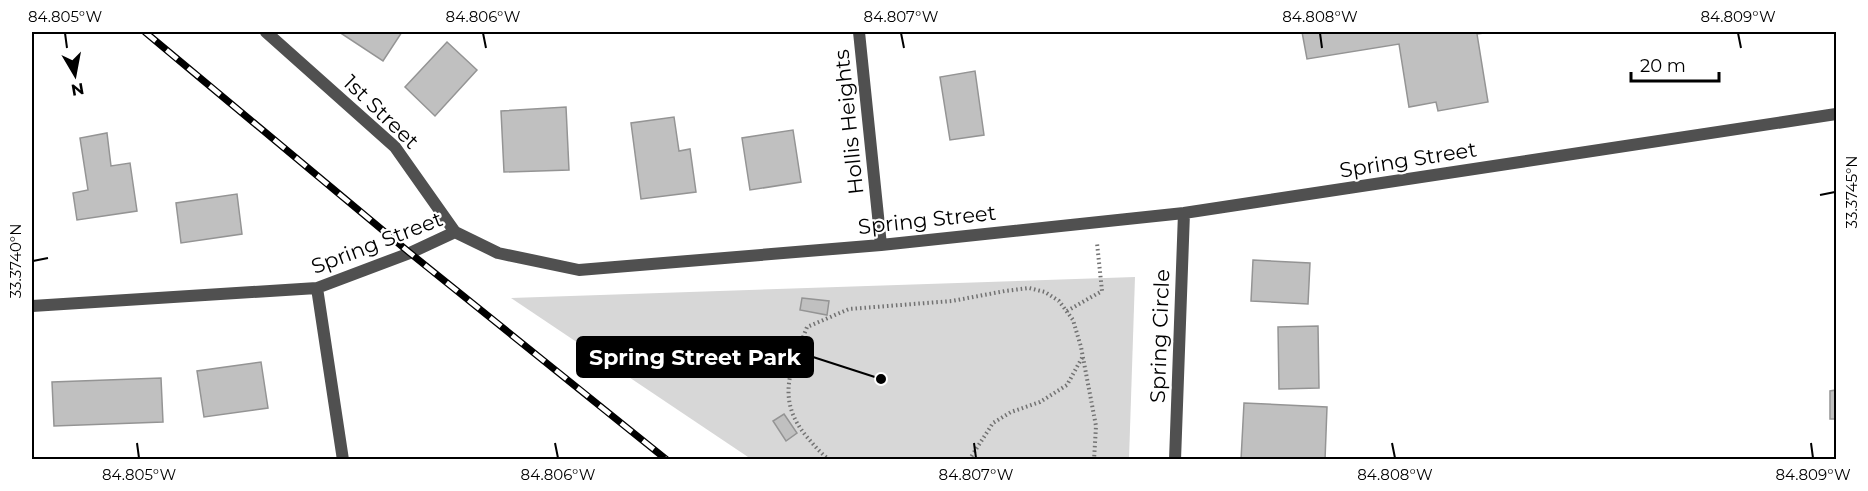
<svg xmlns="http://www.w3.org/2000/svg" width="1868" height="491" viewBox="0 0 1868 491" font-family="Montserrat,sans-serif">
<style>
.green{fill:#d7d7d7}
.building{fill:#c0c0c0;stroke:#949494;stroke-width:1.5}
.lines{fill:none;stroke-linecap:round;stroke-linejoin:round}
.path{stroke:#727272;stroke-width:4;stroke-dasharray:1.5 3;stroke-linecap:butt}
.street{stroke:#505050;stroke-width:12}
.rail-casing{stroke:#000;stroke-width:7}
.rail{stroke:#fff;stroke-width:4.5;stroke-dasharray:14;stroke-linecap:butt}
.ticks{fill:none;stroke:#000;stroke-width:2}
.labels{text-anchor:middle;stroke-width:4.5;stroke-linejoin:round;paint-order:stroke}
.street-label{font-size:21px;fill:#000;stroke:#fff}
.leader{fill:none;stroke:#000;stroke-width:2}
.callout-dot{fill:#000;stroke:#fff;stroke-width:2}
.callout{fill:#000;stroke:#000;stroke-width:2}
.callout-label{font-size:22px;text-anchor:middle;font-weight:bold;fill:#fff}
.neatline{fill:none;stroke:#000;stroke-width:2}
.ticks-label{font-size:15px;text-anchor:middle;fill:#000}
</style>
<rect width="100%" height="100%" fill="#fff"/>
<path class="green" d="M 1135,277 L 1129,459 L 751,459 L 511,298 Z"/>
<path class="building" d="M 339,32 L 402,32 L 383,61 Z
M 1302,32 L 1491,32 L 1477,34 L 1488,102 L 1438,111 L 1436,102 L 1409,107 L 1399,44 L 1307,59 Z
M 447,42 L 477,70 L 435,116 L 405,87 Z
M 975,71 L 984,135 L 950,140 L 940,77 Z
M 566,107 L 569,170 L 504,172 L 501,111 Z
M 674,117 L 679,151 L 690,149 L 696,192 L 641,199 L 631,123 Z
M 793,130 L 801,182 L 750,190 L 742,138 Z
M 107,133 L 111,166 L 130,163 L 137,211 L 77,220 L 73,193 L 88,190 L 80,138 Z
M 237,194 L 242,234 L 181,243 L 176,203 Z
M 1253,260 L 1310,263 L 1308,304 L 1251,301 Z
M 802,298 L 829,301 L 827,315 L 800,310 Z
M 1318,326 L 1319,388 L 1279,389 L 1278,327 Z
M 261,362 L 268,408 L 204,417 L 197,371 Z
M 161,378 L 163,422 L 54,426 L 52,382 Z
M 1836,390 L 1836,419 L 1830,419 L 1830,391 Z
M 1244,403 L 1327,407 L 1325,460 L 1241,460 Z
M 784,414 L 797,433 L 786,441 L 773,421 Z"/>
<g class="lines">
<path class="path" d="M 1067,311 L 1102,291 L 1097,243
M 830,460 C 820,453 814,445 807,437 C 775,399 791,368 807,327 L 849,309 L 952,301 L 1005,291 L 1029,288 L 1045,292 L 1059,301 L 1073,320 L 1081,347 L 1096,426 L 1094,460
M 969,460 L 993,423 L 1011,412 L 1040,402 L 1067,385 L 1083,356"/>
<path class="street" d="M 266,32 L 395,147 L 455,232
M 859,32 L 881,245
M 317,288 L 343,460
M 32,306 L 317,288 L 410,253 L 455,232 L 498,253 L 579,270 L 881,245 L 1184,213 L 1836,114
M 1175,460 L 1184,213"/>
<defs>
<path id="rail" d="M 145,32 L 410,253 L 667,460"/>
</defs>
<use href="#rail" class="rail-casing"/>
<use href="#rail" class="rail"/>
</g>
<path class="ticks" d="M 65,33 L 67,48M 483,33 L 486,48M 901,33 L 904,48M 1320,33 L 1322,48M 1738,33 L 1741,48M 1820,195 L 1835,192M 33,261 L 48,258M 137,443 L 139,458M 555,443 L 558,458M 974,443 L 976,458M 1392,443 L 1395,458M 1811,443 L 1813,458"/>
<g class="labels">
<g class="street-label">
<text transform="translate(381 112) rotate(44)" y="7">1st Street</text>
<text transform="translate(849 122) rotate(-96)" y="7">Hollis Heights</text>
<text transform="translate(1408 160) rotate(-9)" y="7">Spring Street</text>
<text transform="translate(927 220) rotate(-6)" y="7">Spring Street</text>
<text transform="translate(377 243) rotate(-21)" y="7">Spring Street</text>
<text transform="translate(1160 336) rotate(-88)" y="7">Spring Circle</text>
</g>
</g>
<path class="leader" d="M881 379L813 357"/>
<circle class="callout-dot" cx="881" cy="379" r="6"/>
<rect class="callout" x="577" y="337" width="236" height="40" rx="6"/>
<g class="callout-label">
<text x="695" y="365">Spring Street Park</text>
</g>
<rect width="1868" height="491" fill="none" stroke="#ffffff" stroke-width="66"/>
<g transform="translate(75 75) rotate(170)" stroke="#ffffff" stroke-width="4.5" paint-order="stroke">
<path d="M0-4.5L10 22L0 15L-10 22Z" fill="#000000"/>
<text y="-9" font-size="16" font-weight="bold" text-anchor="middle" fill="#000000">N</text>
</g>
<path d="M1631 72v9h88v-9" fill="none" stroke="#000000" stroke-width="3"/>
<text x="1640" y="72" font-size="18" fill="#000000" stroke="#ffffff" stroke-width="4.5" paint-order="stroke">20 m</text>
<rect x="33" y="33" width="1802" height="425" class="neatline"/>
<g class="ticks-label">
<text x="65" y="22">84.805°W</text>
<text x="483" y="22">84.806°W</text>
<text x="901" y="22">84.807°W</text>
<text x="1320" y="22">84.808°W</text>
<text x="1738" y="22">84.809°W</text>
<text transform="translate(1852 192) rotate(-90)" y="5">33.3745°N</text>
<text transform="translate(16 261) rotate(-90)" y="5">33.3740°N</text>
<text x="139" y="480">84.805°W</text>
<text x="558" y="480">84.806°W</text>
<text x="976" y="480">84.807°W</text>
<text x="1395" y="480">84.808°W</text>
<text x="1813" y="480">84.809°W</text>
</g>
</svg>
